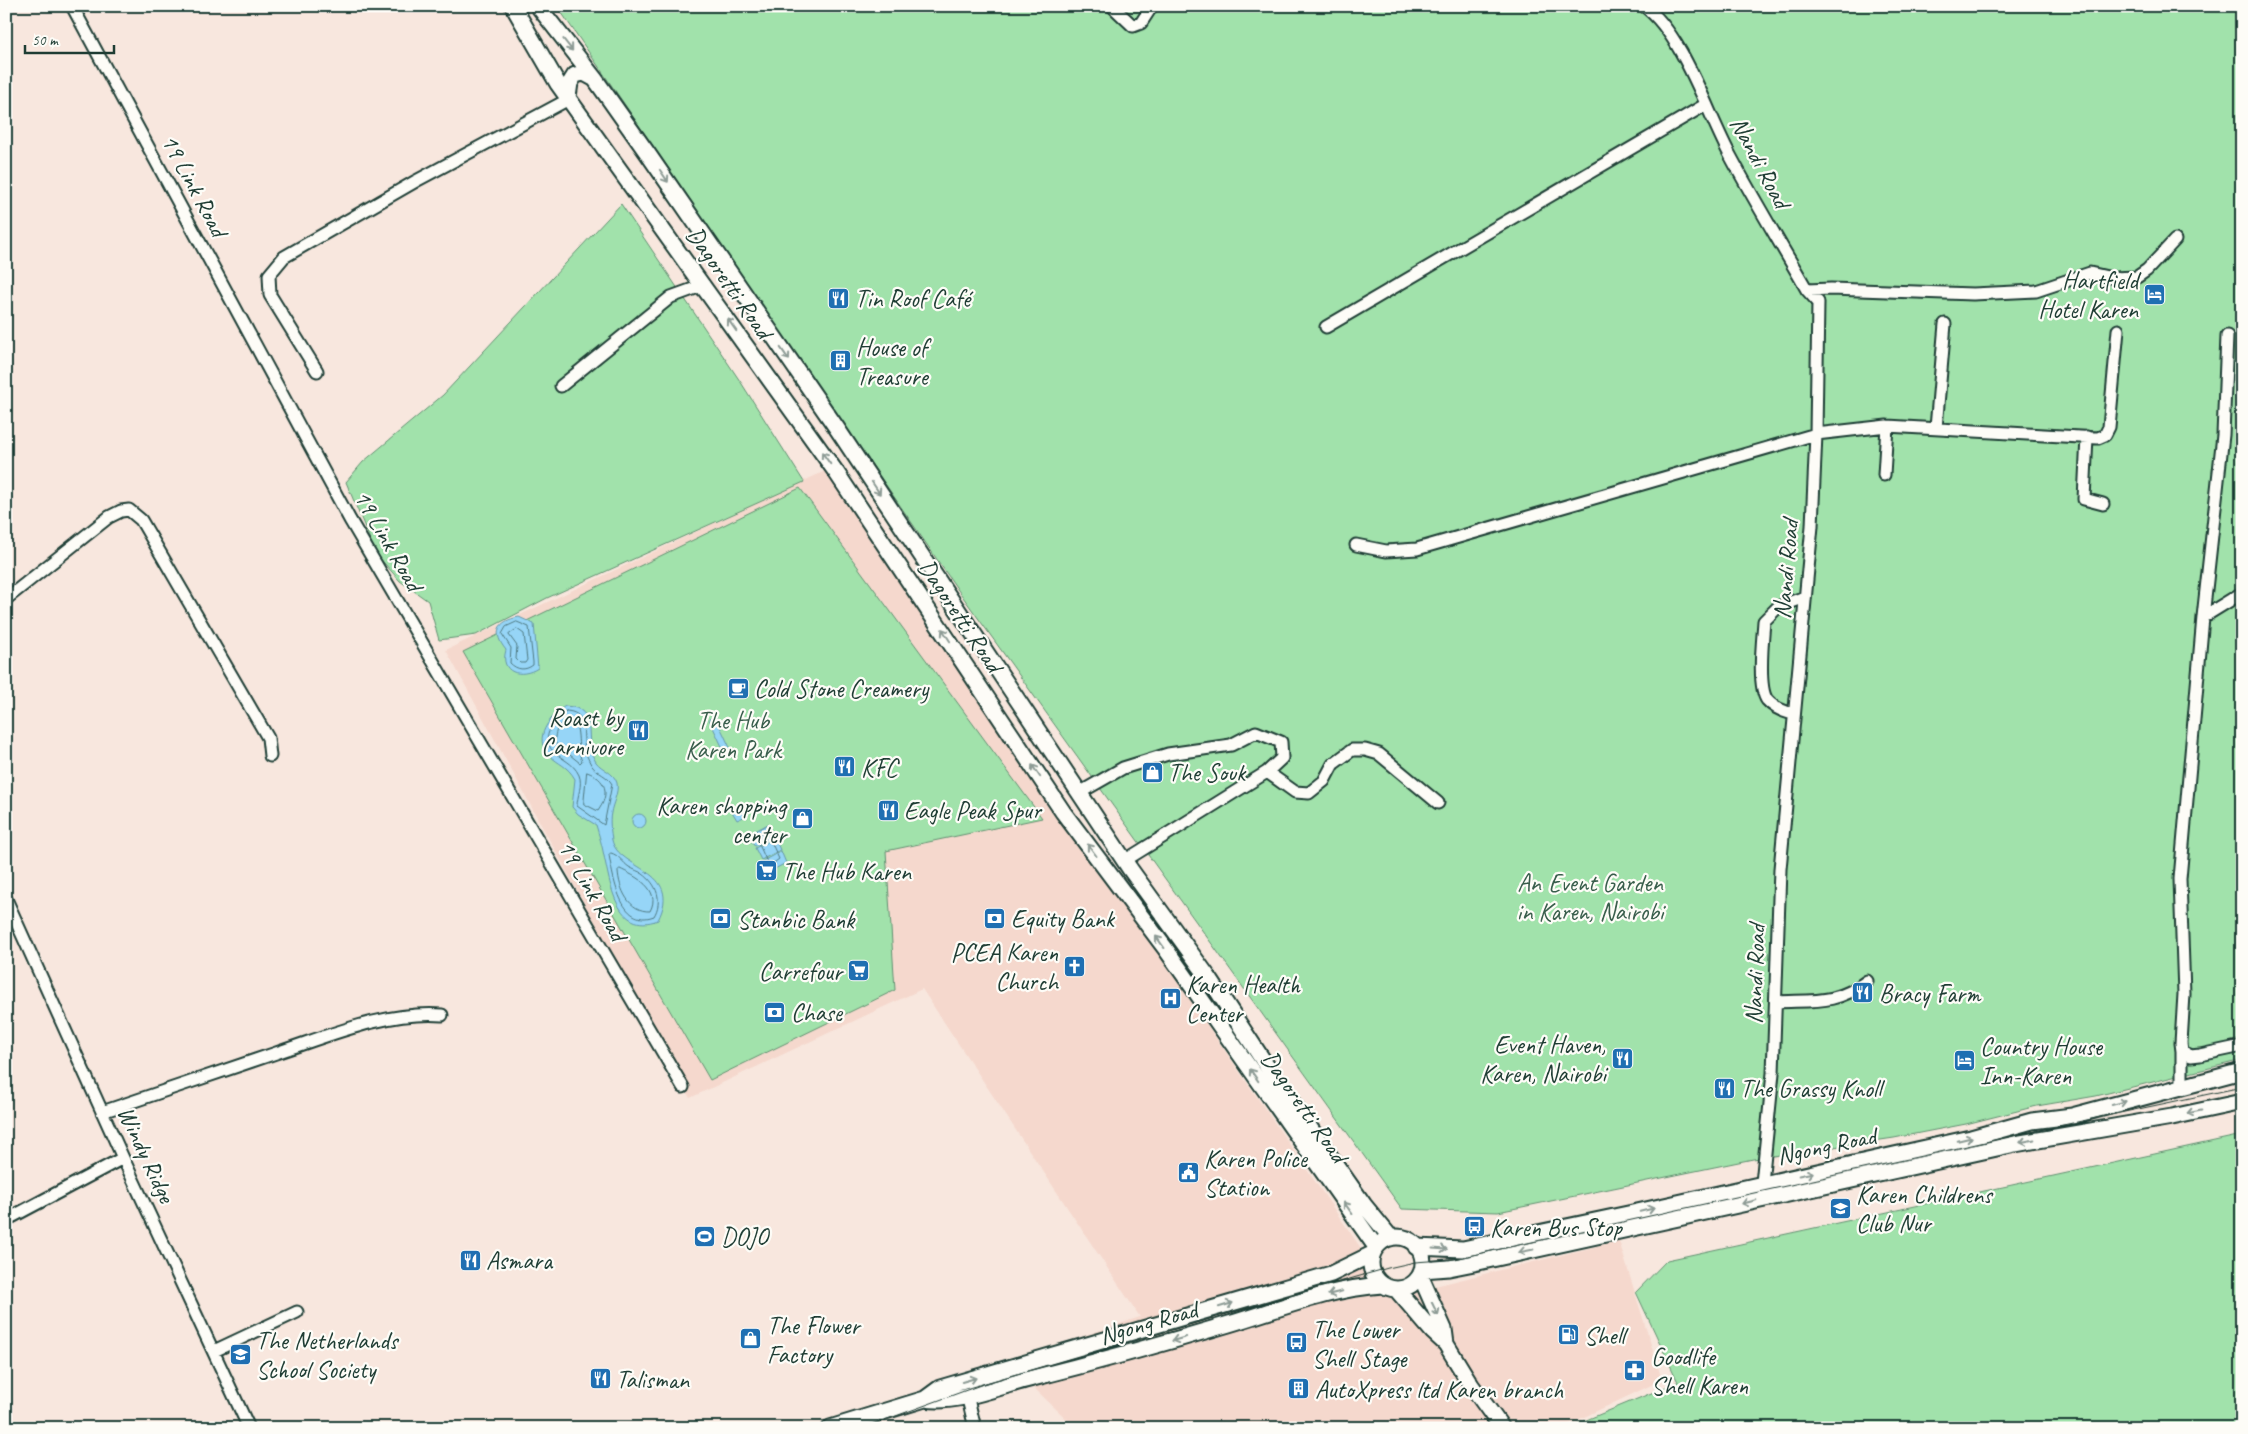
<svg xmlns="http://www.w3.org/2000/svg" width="2248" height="1434" viewBox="0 0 2248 1434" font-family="Caveat,sans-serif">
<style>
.built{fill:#f5d8cd}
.green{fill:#a1e2ab;stroke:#609070}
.water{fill:#96d5f7;stroke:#6698a9}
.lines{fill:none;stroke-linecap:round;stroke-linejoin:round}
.shore{stroke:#4f7a82;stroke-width:1}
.minor-casing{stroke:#1f3d34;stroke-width:15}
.secondary-casing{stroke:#1f3d34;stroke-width:19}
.minor{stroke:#fdfcf7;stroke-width:11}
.secondary{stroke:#fdfcf7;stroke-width:15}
.tram{stroke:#1f3d34;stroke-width:1}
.oneway{stroke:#8e9c96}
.labels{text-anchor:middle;stroke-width:4.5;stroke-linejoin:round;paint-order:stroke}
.street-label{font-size:25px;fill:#1f3d34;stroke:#fdfcf7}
.poi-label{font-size:25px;fill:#1f3d34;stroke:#fdfcf7;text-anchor:start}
.park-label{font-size:25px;fill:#395e4c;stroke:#fdfcf7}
</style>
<rect width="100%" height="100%" fill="#f8e7de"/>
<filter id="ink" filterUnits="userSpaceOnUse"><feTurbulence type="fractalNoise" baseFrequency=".02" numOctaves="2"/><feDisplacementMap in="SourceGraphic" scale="10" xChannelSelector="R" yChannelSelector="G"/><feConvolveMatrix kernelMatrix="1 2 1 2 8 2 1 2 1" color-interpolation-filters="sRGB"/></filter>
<g filter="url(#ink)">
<path class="built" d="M 825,471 L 1394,1296 L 1619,1241 L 1662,1380 L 1561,1428 L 1076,1428 L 1035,1389 L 1018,1358 L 1140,1317 L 922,989 L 690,1098 L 446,650 Z"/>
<path class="green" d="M 557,6 L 2242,6 L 2242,1060 L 2096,1096 L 2037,1106 L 1966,1124 L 1894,1138 L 1753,1159 L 1498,1212 L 1402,1209 L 958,590 Z
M 621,204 L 742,384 L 804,482 L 547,598 L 476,635 L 439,640 L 428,601 L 400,581 L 376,554 L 346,482 L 363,462 L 443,395 Z
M 800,488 L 1042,818 L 886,851 L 895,990 L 710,1080 L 463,652 Z
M 2242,1135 L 2242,1428 L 1567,1428 L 1678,1382 L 1636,1292 L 1667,1260 Z"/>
<path class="water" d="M 519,617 L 534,624 L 538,668 C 521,679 499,673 506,650 C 492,633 497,621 519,617 Z
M 565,706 C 602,708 581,740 596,762 C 602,770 614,772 617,783 C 619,793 612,804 611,813 C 609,821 611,832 612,840 C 618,870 684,869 658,920 C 616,936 610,882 604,856 C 602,845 599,835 596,825 L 578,814 L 572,807 L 575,779 C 567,765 559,765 549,755 C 532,738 550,717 565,706 Z
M 715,716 L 733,754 L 727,757 L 709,719 Z
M 742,805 L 748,815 L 737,820 L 731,810 Z
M632 821a7 7 0 1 1 14 0a7 7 0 1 1-14 0Z
M 768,824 L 774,837 L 755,846 L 748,835 Z
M 775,838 L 780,850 L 761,860 L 755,848 Z
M 781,851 L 786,863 L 767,873 L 761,862 Z"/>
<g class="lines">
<path class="shore" d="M 517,622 L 529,627 L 533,662 L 533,665 C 525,671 517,670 510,663 L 511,648 L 502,634 L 506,627 Z
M 517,629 L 524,634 L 527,660 L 525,663 L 520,663 L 516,659 L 517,646 L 509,635 Z
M 566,711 C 585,712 583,726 584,740 C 584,749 587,758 592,766 C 598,774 607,775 612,784 L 604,825 L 577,806 C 577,796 583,785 579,775 C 573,762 562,760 553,751 C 539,737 555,719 566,711 Z
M 569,718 C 583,723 575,747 582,761 L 580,763 L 555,743 C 554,731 559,723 569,718 Z
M 587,772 C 607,779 610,794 598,811 L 584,804 Z
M 764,832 L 767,833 L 779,859 L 771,865 L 767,862 L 756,838 Z
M 611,853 C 619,855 623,863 629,867 C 634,870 639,871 643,874 C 657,884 663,901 654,916 C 620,929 613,876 609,855 Z
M 620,869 C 635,876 662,889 650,911 C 629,912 619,889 618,871 Z"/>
<defs>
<path id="minor" d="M 72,6 L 350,520 L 683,1087
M 1112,6 L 1133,26 L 1141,23 L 1152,6
M 1644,6 C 1683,34 1708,115 1731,157 C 1755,202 1782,246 1807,290 L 1818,302 L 1816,434 L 1812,526 L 1780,869 L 1773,1073 L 1762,1183
M 1807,290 L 1831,289 L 1973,294 L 2036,291 L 2090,273 L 2112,278 L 2137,277 L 2147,270 L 2175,240
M 1326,327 L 1705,105
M 2227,336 L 2223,435 L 2203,617 L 2180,879 L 2184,994 L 2181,1043 L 2182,1051 L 2191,1056 L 2200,1055 L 2242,1046
M 317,371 L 270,295 L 269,275 L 284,257 L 416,181 L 569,99
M 561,386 L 671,297 L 704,285
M 1936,428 L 1945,324
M 2087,437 L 2084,499 L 2103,504
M 1884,475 L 1887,426
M 1356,545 L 1386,551 L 1417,549 L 1816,434 L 1887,426 L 2098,438 L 2105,435 L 2109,427 L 2118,330
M 6,599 L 109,517 L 121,511 L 129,510 L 141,520 L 268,738 L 270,756
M 2203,617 L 2242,593
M 1794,714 C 1784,712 1774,708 1767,700 C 1757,686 1763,638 1764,621 L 1778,607 L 1805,597
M 1267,772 L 1295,792 L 1309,793 L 1324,781 L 1333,764 L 1352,750 L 1365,750 L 1379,754 L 1438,803
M 1081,792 L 1123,768 L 1168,754 L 1231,745 L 1256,732 L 1281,742 L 1282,758 L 1267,772 L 1124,861
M 6,899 L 123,1158 L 249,1428
M 1776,1002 C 1813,1000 1836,1005 1867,981
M 2182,1051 L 2182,1086
M 102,1112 C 160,1092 218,1073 276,1053 C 328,1036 385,1011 442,1015
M 6,1220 L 123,1158
M 214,1351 L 297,1312
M 967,1395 L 975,1428"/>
<path id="secondary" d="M 513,6 L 558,84 L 836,472 L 1063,812 L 1165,948 L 1376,1247
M 538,6 L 595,79 L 648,154 L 836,427 L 1130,869 L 1211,981 L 1270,1071 L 1364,1205 L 1391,1238
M 568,97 L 570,83 L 575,75 L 584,73 L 595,79
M1371 1263a26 26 0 1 1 52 0a26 26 0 1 1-52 0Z
M 1416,1247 L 1463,1249 L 1628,1214 L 1971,1138 L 2032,1121 L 2072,1116 L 2242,1071
M 1422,1270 L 1449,1268 L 1474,1263 L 2015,1144 L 2172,1117 L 2242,1102
M 1420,1275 L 1444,1329 L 1446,1344
M 1396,1289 L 1433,1332 L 1446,1344 L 1471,1385 L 1502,1428
M 925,1399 C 957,1404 995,1388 1025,1380 C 1093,1363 1162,1344 1229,1324 C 1279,1309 1331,1288 1383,1285
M 830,1428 L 925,1399 L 940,1388 L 1331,1274 L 1372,1254"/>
</defs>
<use href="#minor" class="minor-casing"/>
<use href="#secondary" class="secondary-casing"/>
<use href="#minor" class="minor"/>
<use href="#secondary" class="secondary"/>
<path class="tram" d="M 863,1428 L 986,1383 L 1388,1268 L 1415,1262 L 1455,1259 L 2035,1131 L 2242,1087"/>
</g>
<defs><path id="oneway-shaft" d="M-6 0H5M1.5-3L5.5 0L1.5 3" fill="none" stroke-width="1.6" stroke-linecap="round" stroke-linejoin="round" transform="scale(1.25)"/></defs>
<g class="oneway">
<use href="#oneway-shaft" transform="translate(568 45) rotate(52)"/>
<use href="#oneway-shaft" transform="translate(664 176) rotate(56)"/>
<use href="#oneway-shaft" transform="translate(732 325) rotate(-125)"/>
<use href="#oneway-shaft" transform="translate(785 354) rotate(55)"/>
<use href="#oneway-shaft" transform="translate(826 458) rotate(-125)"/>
<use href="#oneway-shaft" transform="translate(876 488) rotate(56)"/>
<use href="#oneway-shaft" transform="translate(946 635) rotate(-123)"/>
<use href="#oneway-shaft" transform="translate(1036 771) rotate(-124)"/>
<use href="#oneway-shaft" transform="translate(1092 850) rotate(-127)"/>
<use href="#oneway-shaft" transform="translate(1160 942) rotate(-126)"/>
<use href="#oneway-shaft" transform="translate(1254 1075) rotate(-125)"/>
<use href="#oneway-shaft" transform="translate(2119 1103) rotate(-15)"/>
<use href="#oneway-shaft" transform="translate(2194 1112) rotate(168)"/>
<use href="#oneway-shaft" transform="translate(1965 1139) rotate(-13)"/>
<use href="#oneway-shaft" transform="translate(2027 1141) rotate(168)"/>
<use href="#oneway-shaft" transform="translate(1806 1174) rotate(-12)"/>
<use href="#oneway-shaft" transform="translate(1749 1202) rotate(167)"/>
<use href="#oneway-shaft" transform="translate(1348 1208) rotate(-126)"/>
<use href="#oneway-shaft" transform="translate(1647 1210) rotate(-13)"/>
<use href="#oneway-shaft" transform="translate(1440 1249) rotate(4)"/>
<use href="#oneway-shaft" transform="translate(1526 1251) rotate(169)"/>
<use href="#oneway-shaft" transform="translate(1335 1293) rotate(166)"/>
<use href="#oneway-shaft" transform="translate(1226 1305) rotate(-17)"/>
<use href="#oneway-shaft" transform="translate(1435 1309) rotate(64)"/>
<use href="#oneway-shaft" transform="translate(1179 1339) rotate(164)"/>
<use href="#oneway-shaft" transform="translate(969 1380) rotate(-16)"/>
</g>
</g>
<defs>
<symbol id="hotel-square" viewBox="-11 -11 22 22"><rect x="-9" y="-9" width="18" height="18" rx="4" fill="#1f6fb2" stroke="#fdfcf7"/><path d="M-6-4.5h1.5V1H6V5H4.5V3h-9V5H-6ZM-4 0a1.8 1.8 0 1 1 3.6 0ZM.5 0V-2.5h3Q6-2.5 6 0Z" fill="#fff"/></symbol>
<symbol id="restaurant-square" viewBox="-11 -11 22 22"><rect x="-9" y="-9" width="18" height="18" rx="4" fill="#1f6fb2" stroke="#fdfcf7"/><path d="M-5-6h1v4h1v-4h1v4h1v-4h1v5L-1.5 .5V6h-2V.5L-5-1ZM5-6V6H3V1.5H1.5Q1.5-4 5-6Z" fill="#fff"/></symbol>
<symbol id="building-square" viewBox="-11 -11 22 22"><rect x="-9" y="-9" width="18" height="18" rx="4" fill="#1f6fb2" stroke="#fdfcf7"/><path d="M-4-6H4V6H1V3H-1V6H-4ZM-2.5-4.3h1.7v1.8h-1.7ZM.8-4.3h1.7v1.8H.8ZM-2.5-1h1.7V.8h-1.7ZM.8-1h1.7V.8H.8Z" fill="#fff"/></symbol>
<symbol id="cafe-square" viewBox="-11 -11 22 22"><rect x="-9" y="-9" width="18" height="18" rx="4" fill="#1f6fb2" stroke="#fdfcf7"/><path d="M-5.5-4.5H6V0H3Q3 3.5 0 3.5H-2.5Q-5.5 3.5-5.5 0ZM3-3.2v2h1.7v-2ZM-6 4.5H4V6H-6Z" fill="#fff"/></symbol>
<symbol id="shop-square" viewBox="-11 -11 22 22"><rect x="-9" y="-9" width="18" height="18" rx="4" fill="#1f6fb2" stroke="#fdfcf7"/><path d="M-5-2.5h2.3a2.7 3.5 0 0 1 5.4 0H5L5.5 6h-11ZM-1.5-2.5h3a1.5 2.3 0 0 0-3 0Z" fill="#fff"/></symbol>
<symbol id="supermarket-square" viewBox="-11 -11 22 22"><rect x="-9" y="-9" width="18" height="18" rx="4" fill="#1f6fb2" stroke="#fdfcf7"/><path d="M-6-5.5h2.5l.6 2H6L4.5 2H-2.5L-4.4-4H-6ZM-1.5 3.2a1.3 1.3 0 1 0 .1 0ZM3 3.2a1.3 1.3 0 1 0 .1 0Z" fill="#fff"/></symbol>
<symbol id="bank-square" viewBox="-11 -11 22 22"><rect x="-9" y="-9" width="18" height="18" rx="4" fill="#1f6fb2" stroke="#fdfcf7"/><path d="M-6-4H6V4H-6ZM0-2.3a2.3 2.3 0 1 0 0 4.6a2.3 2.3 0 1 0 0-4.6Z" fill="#fff"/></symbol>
<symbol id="church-square" viewBox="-11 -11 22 22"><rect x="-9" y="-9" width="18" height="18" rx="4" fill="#1f6fb2" stroke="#fdfcf7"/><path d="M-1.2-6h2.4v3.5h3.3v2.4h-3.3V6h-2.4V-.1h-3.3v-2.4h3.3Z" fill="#fff"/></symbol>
<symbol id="hospital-square" viewBox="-11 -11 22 22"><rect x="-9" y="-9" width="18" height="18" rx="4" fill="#1f6fb2" stroke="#fdfcf7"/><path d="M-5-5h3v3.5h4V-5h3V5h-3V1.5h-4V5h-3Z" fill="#fff"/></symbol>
<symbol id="civic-square" viewBox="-11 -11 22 22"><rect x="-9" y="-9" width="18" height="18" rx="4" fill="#1f6fb2" stroke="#fdfcf7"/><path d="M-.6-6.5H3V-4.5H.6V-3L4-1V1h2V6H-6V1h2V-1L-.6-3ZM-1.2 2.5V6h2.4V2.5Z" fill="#fff"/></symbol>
<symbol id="school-square" viewBox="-11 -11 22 22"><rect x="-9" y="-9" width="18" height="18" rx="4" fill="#1f6fb2" stroke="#fdfcf7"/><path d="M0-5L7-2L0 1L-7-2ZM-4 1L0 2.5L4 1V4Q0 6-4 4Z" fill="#fff"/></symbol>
<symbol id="bus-square" viewBox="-11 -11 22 22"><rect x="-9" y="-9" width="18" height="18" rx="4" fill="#1f6fb2" stroke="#fdfcf7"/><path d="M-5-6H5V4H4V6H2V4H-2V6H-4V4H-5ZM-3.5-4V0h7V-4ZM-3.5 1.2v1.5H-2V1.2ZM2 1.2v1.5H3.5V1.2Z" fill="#fff"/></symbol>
<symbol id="stadium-square" viewBox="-11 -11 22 22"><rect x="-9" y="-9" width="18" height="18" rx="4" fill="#1f6fb2" stroke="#fdfcf7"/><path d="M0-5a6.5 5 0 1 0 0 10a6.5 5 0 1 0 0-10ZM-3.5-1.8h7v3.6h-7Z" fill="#fff"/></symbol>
<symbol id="fuel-square" viewBox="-11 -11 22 22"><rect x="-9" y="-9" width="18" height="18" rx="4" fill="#1f6fb2" stroke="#fdfcf7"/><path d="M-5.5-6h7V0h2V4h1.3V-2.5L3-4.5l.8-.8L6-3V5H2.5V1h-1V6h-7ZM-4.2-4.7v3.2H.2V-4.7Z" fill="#fff"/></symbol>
<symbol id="pharmacy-square" viewBox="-11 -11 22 22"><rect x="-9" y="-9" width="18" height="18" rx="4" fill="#1f6fb2" stroke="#fdfcf7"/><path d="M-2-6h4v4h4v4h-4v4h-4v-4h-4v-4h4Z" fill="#fff"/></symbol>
</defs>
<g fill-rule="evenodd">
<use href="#hotel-square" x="2142" y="282" width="25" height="25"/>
<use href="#restaurant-square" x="826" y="286" width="25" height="25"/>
<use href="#building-square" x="828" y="348" width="25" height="25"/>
<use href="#cafe-square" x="726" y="676" width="25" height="25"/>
<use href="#restaurant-square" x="626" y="718" width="25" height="25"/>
<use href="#restaurant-square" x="832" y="754" width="25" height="25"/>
<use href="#shop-square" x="1140" y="760" width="25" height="25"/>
<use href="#restaurant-square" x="876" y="798" width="25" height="25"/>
<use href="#shop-square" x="790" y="806" width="25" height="25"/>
<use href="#supermarket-square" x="754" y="858" width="25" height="25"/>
<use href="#bank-square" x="982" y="906" width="25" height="25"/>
<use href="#bank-square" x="708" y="906" width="25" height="25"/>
<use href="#church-square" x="1062" y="954" width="25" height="25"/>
<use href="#supermarket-square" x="846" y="958" width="25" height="25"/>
<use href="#restaurant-square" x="1850" y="980" width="25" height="25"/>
<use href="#hospital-square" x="1158" y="986" width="25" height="25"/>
<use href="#bank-square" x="762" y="1000" width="25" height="25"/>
<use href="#restaurant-square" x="1610" y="1046" width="25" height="25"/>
<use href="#hotel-square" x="1952" y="1048" width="25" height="25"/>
<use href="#restaurant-square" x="1712" y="1076" width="25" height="25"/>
<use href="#civic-square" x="1176" y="1160" width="25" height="25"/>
<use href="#school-square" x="1828" y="1196" width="25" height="25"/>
<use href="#bus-square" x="1462" y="1214" width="25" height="25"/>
<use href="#stadium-square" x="692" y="1224" width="25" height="25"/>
<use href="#restaurant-square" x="458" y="1248" width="25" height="25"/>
<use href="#fuel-square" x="1556" y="1322" width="25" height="25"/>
<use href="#shop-square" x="738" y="1326" width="25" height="25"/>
<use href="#bus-square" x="1284" y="1330" width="25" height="25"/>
<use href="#school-square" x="228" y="1342" width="25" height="25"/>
<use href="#pharmacy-square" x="1622" y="1358" width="25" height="25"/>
<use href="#restaurant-square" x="588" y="1366" width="25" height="25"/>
<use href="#building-square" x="1286" y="1376" width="25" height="25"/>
</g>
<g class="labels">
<g class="street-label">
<text transform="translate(1761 162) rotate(62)" y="9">Nandi Road</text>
<text transform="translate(195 185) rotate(62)" y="9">19 Link Road</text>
<text transform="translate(730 282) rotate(55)" y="9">Dagoretti Road</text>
<text transform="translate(389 540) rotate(60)" y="9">19 Link Road</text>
<text transform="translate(1785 569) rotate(-85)" y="9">Nandi Road</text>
<text transform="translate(961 615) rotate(56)" y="9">Dagoretti Road</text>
<text transform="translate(593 890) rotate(60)" y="9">19 Link Road</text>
<text transform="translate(1754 974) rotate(-88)" y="9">Nandi Road</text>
<text transform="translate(1305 1106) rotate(55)" y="9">Dagoretti Road</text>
<text transform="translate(1826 1145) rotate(-12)" y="9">Ngong Road</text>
<text transform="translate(147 1154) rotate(65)" y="9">Windy Ridge</text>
<text transform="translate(1148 1322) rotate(-16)" y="9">Ngong Road</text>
</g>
<g class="poi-label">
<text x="2138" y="289" text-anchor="end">Hartfield<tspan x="2138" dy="29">Hotel Karen</tspan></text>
<text x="855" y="307">Tin Roof Café</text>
<text x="856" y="356">House of<tspan x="856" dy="29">Treasure</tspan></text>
<text x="754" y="697">Cold Stone Creamery</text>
<text x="623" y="726" text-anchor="end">Roast by<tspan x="623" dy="29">Carnivore</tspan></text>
<text x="861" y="776">KFC</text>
<text x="1168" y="781">The Souk</text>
<text x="786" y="814" text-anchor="end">Karen shopping<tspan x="786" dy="29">center</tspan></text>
<text x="904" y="819">Eagle Peak Spur</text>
<text x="782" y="880">The Hub Karen</text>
<text x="1011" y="927">Equity Bank</text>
<text x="737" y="928">Stanbic Bank</text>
<text x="1058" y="961" text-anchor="end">PCEA Karen<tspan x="1058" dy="29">Church</tspan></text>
<text x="842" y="980" text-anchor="end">Carrefour</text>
<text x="1186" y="993">Karen Health<tspan x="1186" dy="29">Center</tspan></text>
<text x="1879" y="1002">Bracy Farm</text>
<text x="791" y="1021">Chase</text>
<text x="1606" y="1053" text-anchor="end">Event Haven,<tspan x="1606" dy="29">Karen, Nairobi</tspan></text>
<text x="1980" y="1055">Country House<tspan x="1980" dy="29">Inn-Karen</tspan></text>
<text x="1740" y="1097">The Grassy Knoll</text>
<text x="1204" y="1167">Karen Police<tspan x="1204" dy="29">Station</tspan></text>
<text x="1856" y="1203">Karen Childrens<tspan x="1856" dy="29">Club Nur</tspan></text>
<text x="1490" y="1236">Karen Bus Stop</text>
<text x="721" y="1245">DOJO</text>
<text x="486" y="1269">Asmara</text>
<text x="767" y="1334">The Flower<tspan x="767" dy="29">Factory</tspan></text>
<text x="1312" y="1338">The Lower<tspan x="1312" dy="29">Shell Stage</tspan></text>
<text x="1584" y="1344">Shell</text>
<text x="256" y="1349">The Netherlands<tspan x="256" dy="29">School Society</tspan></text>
<text x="1651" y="1365">Goodlife<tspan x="1651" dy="29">Shell Karen</tspan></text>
<text x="616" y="1388">Talisman</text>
<text x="1315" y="1398">AutoXpress ltd Karen branch</text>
</g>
<g class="park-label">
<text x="733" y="729">The Hub<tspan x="733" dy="29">Karen Park</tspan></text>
<text x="1590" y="891">An Event Garden<tspan x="1590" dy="29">in Karen, Nairobi</tspan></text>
</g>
</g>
<rect width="2248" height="1434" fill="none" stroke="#fdfcf7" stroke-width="25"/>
<rect x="12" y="12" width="2223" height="1409" fill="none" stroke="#1f3d34" stroke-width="2" filter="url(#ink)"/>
<path d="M25 45v8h89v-8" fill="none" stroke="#1f3d34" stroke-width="2.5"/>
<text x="32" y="45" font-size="15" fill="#1f3d34" stroke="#fdfcf7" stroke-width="4" paint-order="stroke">50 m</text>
</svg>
